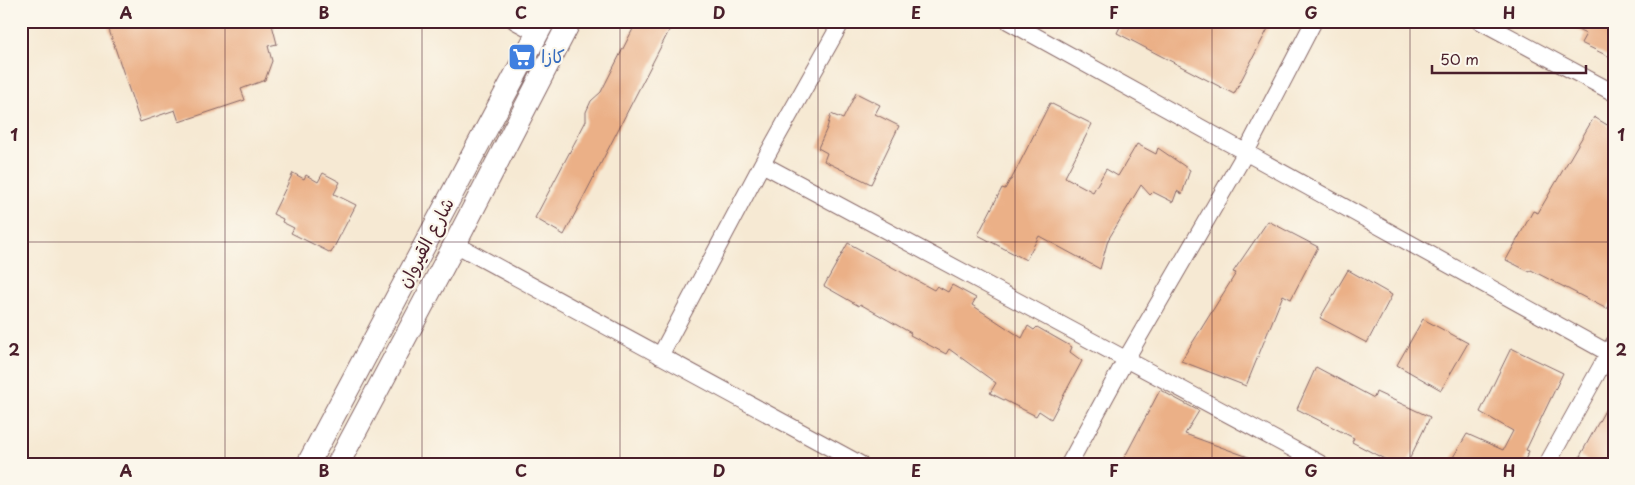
<svg xmlns="http://www.w3.org/2000/svg" width="1635" height="485" viewBox="0 0 1635 485" font-family="'Playpen Sans','Playpen Sans Arabic',sans-serif">
<style>
.building{fill:#ebb087}
.lines{fill:none;stroke-linecap:round;stroke-linejoin:round}
.minor-casing{stroke:#866666;stroke-width:18}
.secondary-casing{stroke:#866666;stroke-width:24}
.minor{stroke:#fff;stroke-width:16}
.secondary{stroke:#fff;stroke-width:22}
.grid{fill:none;stroke:#4a1f2b;stroke-width:1;stroke-opacity:0.55}
.labels{text-anchor:middle;stroke-width:4.5;stroke-linejoin:round;paint-order:stroke}
.shop-label{font-size:18px;fill:#366cbe;stroke:#fbf7ec;text-anchor:start}
.street-label{font-size:18px;fill:#4a1f2b;stroke:#fbf7ec}
.neatline{fill:none;stroke:#4a1f2b;stroke-width:2}
.grid-label{font-size:16px;text-anchor:middle;font-weight:bold;fill:#4a1f2b}
</style>
<rect width="100%" height="100%" fill="#fbf7ec"/>
<filter id="ink" filterUnits="userSpaceOnUse"><feTurbulence type="fractalNoise" baseFrequency=".02" numOctaves="2"/><feDisplacementMap in="SourceGraphic" scale="10" xChannelSelector="R" yChannelSelector="G"/><feConvolveMatrix kernelMatrix="1 2 1 2 8 2 1 2 1" color-interpolation-filters="sRGB"/></filter>
<filter id="wash" filterUnits="userSpaceOnUse"><feTurbulence type="fractalNoise" baseFrequency=".0096" numOctaves="4" result="noise"/><feDisplacementMap in="SourceGraphic" scale="20" xChannelSelector="R" yChannelSelector="G"/><feGaussianBlur stdDeviation="1.12" result="paint"/><feColorMatrix in="noise" values="0 0 0 0 0 0 0 0 0 0 0 0 0 0 0 0 0 1.4 0 .05"/><feComposite in="paint" operator="in"/></filter>
<g filter="url(#wash)">
<rect width="100%" height="100%" fill="#f6e9d3"/>
<g id="blocks">
<path class="building" d="M 106,21 L 271,21 L 277,44 L 268,46 L 272,61 L 265,80 L 241,89 L 245,100 L 179,122 L 175,110 L 140,122 Z
M 637,21 L 674,21 L 564,235 L 535,218 L 586,121 L 586,112 L 591,101 L 601,92 Z
M 1123,21 L 1272,21 L 1234,94 L 1117,33 Z
M 1559,21 L 1614,21 L 1614,59 L 1581,43 L 1586,34 Z
M 856,93 L 880,105 L 875,114 L 899,126 L 871,184 L 824,161 L 827,153 L 818,148 L 827,128 L 831,114 L 843,119 Z
M 1050,103 L 1092,124 L 1065,177 L 1093,192 L 1106,169 L 1118,176 L 1137,144 L 1156,154 L 1158,148 L 1190,170 L 1182,194 L 1177,191 L 1173,202 L 1153,192 L 1150,195 L 1141,185 L 1108,240 L 1100,269 L 1039,236 L 1026,260 L 978,235 L 1002,188 L 1005,189 L 1010,180 L 1011,180 Z
M 1594,117 L 1614,129 L 1614,297 L 1607,309 L 1531,270 L 1530,272 L 1506,260 L 1533,211 L 1538,213 Z
M 293,173 L 304,179 L 306,175 L 318,182 L 323,173 L 340,182 L 334,194 L 356,205 L 331,253 L 291,233 L 294,228 L 282,222 L 283,219 L 273,214 Z
M 1268,221 L 1318,247 L 1291,299 L 1283,295 L 1246,386 L 1181,361 L 1236,273 L 1233,272 Z
M 848,243 L 934,290 L 937,286 L 948,292 L 952,285 L 976,298 L 972,305 L 1022,338 L 1028,326 L 1034,330 L 1037,327 L 1072,347 L 1070,352 L 1082,361 L 1051,419 L 1039,411 L 1036,416 L 990,393 L 996,383 L 949,349 L 946,354 L 910,335 L 911,333 L 860,304 L 859,306 L 824,286 Z
M 1348,270 L 1392,295 L 1367,343 L 1320,318 Z
M 1423,319 L 1468,343 L 1441,390 L 1397,365 Z
M 1511,348 L 1563,373 L 1526,450 L 1529,451 L 1525,460 L 1533,464 L 1449,464 L 1467,434 L 1503,450 L 1513,431 L 1480,412 Z
M 1316,367 L 1374,398 L 1376,392 L 1430,417 L 1407,464 L 1394,464 L 1352,442 L 1354,438 L 1297,409 Z
M 1160,390 L 1199,411 L 1185,434 L 1262,462 L 1261,464 L 1121,464 Z
M 1614,394 L 1614,464 L 1595,464 L 1580,456 Z"/>
</g>
</g>
<g filter="url(#ink)">
<use href="#blocks" fill-opacity="0" stroke="#866666" stroke-width="1"/>
<g class="lines">
<defs>
<path id="minor" d="M 515,21 L 537,33
M 1008,21 L 1614,356
M 1480,21 L 1614,93
M 762,164 L 1321,464
M 455,244 L 860,464
M 660,356 L 762,164 L 842,21
M 1069,464 L 1126,359 L 1246,152 L 1314,21
M 1547,464 L 1614,343"/>
<path id="secondary" d="M 308,464 L 544,21
M 338,464 L 455,244 L 570,21"/>
</defs>
<use href="#minor" class="minor-casing"/>
<use href="#secondary" class="secondary-casing"/>
<use href="#minor" class="minor"/>
<use href="#secondary" class="secondary"/>
</g>
</g>
<path class="grid" d="M 225,21 L 225,464M 422,21 L 422,464M 620,21 L 620,464M 818,21 L 818,464M 1015,21 L 1015,464M 1212,21 L 1212,464M 1410,21 L 1410,464M 21,242 L 1614,242"/>
<defs>
<symbol id="supermarket-square" viewBox="-11 -11 22 22"><rect x="-9" y="-9" width="18" height="18" rx="4" fill="#3f7fe0" stroke="#fbf7ec"/><path d="M-6-5.5h2.5l.6 2H6L4.5 2H-2.5L-4.4-4H-6ZM-1.5 3.2a1.3 1.3 0 1 0 .1 0ZM3 3.2a1.3 1.3 0 1 0 .1 0Z" fill="#fff"/></symbol>
</defs>
<g fill-rule="evenodd">
<use href="#supermarket-square" x="506" y="41" width="32" height="32"/>
</g>
<g class="labels">
<g class="shop-label">
<text x="541" y="63">كازا</text>
</g>
<g class="street-label">
<text transform="translate(426 243) rotate(-62)" y="6">شارع القيروان</text>
</g>
</g>
<rect width="1635" height="485" fill="none" stroke="#fbf7ec" stroke-width="55"/>
<path d="M1432 65v8h154v-8" fill="none" stroke="#4a1f2b" stroke-width="2.5"/>
<text x="1440" y="65" font-size="15" fill="#4a1f2b" stroke="#fbf7ec" stroke-width="4" paint-order="stroke">50 m</text>
<rect x="28" y="28" width="1580" height="430" class="neatline"/>
<g class="grid-label">
<text x="126" y="19">A</text>
<text x="324" y="19">B</text>
<text x="521" y="19">C</text>
<text x="719" y="19">D</text>
<text x="916" y="19">E</text>
<text x="1114" y="19">F</text>
<text x="1311" y="19">G</text>
<text x="1509" y="19">H</text>
<text x="14" y="141">1</text>
<text x="1621" y="141">1</text>
<text x="14" y="356">2</text>
<text x="1621" y="356">2</text>
<text x="126" y="477">A</text>
<text x="324" y="477">B</text>
<text x="521" y="477">C</text>
<text x="719" y="477">D</text>
<text x="916" y="477">E</text>
<text x="1114" y="477">F</text>
<text x="1311" y="477">G</text>
<text x="1509" y="477">H</text>
</g>
</svg>
